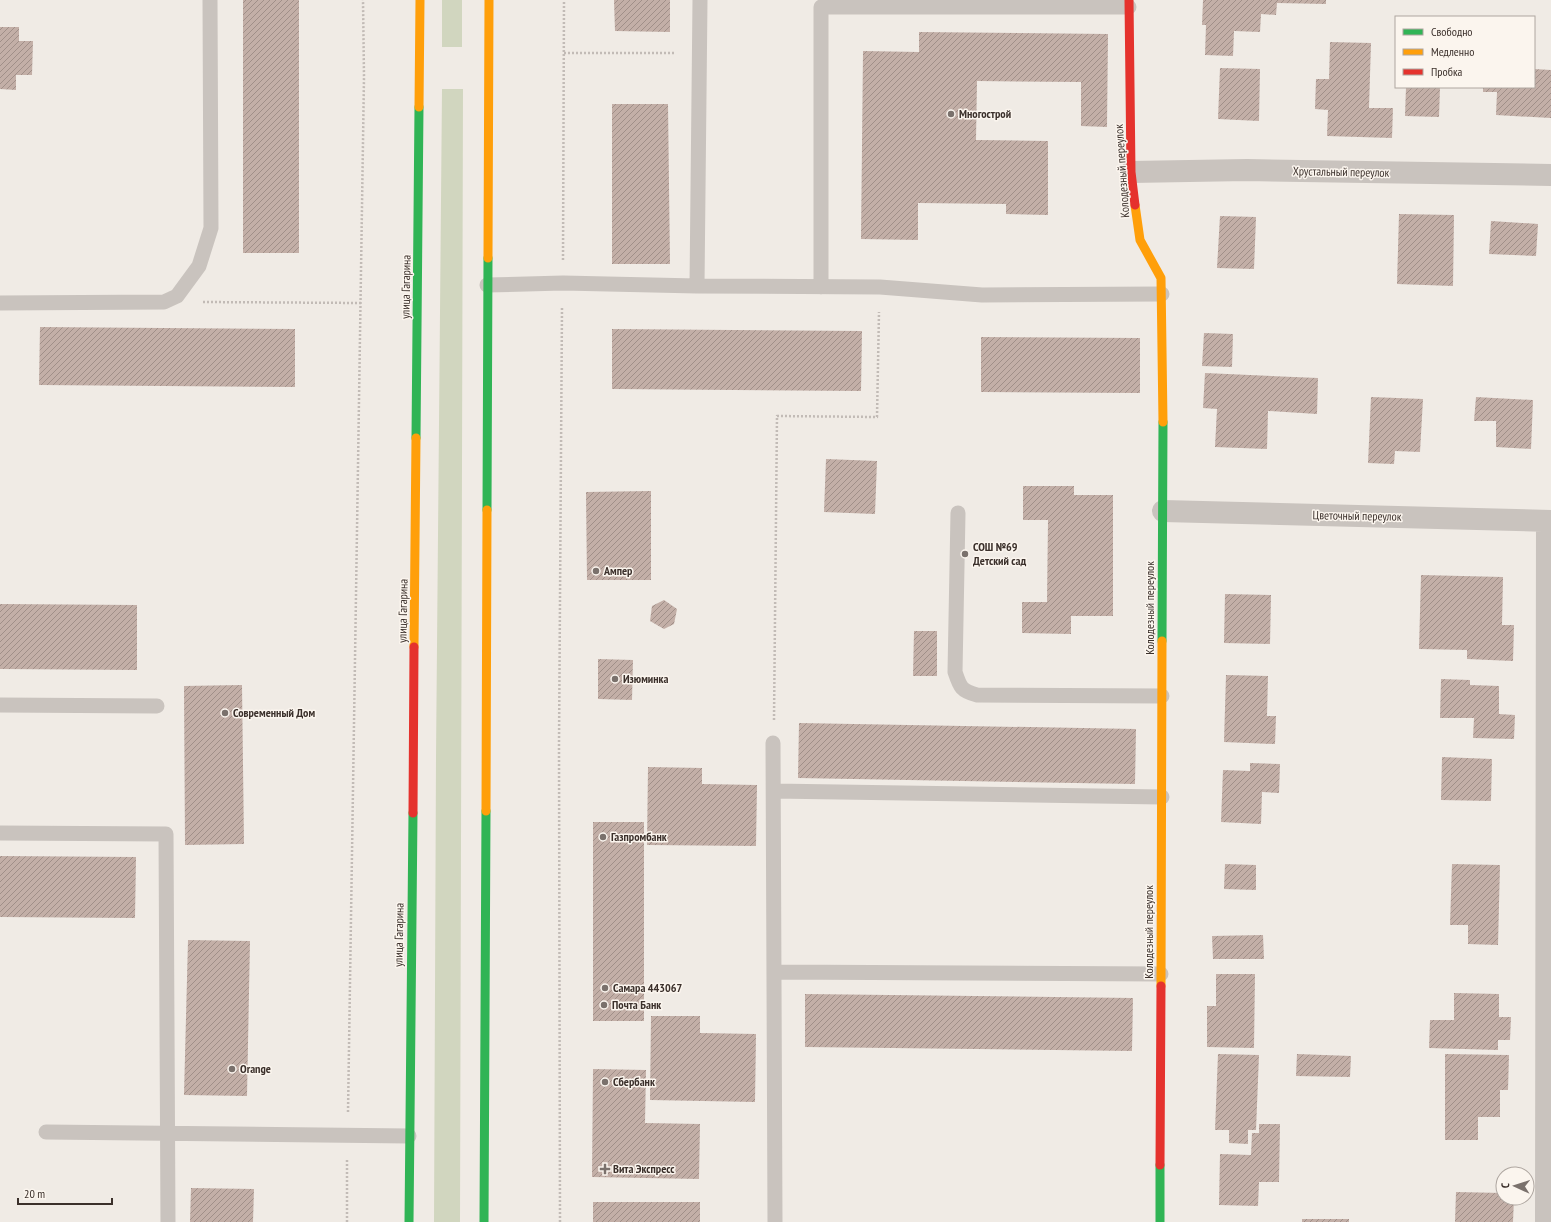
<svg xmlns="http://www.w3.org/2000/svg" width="1551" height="1222" viewBox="0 0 1551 1222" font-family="'PT Sans Narrow',sans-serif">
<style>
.green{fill:#d1d6bf}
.building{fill:url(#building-hatch)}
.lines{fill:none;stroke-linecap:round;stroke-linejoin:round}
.path{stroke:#c2bbb6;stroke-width:2.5;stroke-dasharray:2 2;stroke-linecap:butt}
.lane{stroke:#c9c3be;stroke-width:15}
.street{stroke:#c9c3be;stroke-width:22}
.fast{stroke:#30b455;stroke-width:9}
.slow{stroke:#ff9f0a;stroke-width:9}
.jam{stroke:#e5322d;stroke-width:9}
.poi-dot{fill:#7a716c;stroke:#fbf5ee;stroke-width:1.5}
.labels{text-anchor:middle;stroke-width:3;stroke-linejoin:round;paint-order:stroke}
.poi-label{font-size:12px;font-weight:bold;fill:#3b302b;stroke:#fbf5ee;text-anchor:start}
.street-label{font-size:12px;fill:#3b302b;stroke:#fbf5ee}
</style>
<defs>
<pattern id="building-hatch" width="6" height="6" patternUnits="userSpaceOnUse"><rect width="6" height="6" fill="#c3afa7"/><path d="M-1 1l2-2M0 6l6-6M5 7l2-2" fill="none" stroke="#a08f88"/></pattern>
</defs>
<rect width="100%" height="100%" fill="#f0ebe5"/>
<path class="green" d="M 442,0 L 462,0 L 462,47 L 442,47 Z
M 442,89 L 463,89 L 460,1222 L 434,1222 L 436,758 Z"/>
<path class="building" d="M 243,0 L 299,0 L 299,253 L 243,253 Z
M 614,0 L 670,0 L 670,32 L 615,31 Z
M 1203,0 L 1326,0 L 1326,4 L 1277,3 L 1276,15 L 1261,14 L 1260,32 L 1234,31 L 1233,56 L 1205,55 L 1206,25 L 1202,25 Z
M 0,27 L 19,27 L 19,41 L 33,41 L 32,75 L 16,75 L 16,90 L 0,89 Z
M 919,32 L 1108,34 L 1107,127 L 1081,126 L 1081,82 L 977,81 L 976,140 L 1048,141 L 1048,215 L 1006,214 L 1006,204 L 918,203 L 918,240 L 861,239 L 863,51 L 919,52 Z
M 1330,42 L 1371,43 L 1369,108 L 1393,108 L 1392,138 L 1327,136 L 1328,110 L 1315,109 L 1316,79 L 1329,79 Z
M 1220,68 L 1260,69 L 1259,121 L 1218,119 Z
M 1534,69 L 1551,70 L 1551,118 L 1496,115 L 1497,92 L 1483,92 L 1483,87 L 1534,87 Z
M 1406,87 L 1440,87 L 1439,117 L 1405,116 Z
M 612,104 L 668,104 L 670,264 L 612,264 Z
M 1399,214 L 1454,215 L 1453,286 L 1397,284 Z
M 1220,216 L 1256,217 L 1254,269 L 1217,268 Z
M 1491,221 L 1538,224 L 1536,256 L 1489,254 Z
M 40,327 L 295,329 L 295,387 L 39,385 Z
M 612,329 L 862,331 L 861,391 L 612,389 Z
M 1204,333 L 1233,334 L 1232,367 L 1202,366 Z
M 981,337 L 1140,338 L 1140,393 L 981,392 Z
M 1205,373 L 1318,378 L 1317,414 L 1268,411 L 1267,449 L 1215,447 L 1217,409 L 1203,408 Z
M 1371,397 L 1423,399 L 1420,452 L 1395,451 L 1394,464 L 1368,463 Z
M 1476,397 L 1533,400 L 1531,449 L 1496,447 L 1496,421 L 1474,421 Z
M 826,459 L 877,461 L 875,514 L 824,512 Z
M 1023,486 L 1074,486 L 1074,495 L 1113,495 L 1113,616 L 1071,616 L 1071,634 L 1022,633 L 1022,602 L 1047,602 L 1048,520 L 1023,520 Z
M 651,491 L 651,580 L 587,580 L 586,492 Z
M 1421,575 L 1503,577 L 1502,625 L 1514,625 L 1513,661 L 1467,659 L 1467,650 L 1419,649 Z
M 1225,594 L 1271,595 L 1270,644 L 1224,643 Z
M 664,600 L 677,609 L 674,624 L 664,629 L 650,621 L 652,606 Z
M 0,604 L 137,605 L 137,670 L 0,669 Z
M 914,631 L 937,631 L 937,676 L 913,676 Z
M 598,659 L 633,660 L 632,700 L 598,699 Z
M 1226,675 L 1268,676 L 1267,716 L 1276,716 L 1275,744 L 1224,742 Z
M 1441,679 L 1470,680 L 1470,685 L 1499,686 L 1499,714 L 1515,715 L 1514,739 L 1473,738 L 1474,718 L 1440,718 Z
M 242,685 L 244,844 L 185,845 L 184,686 Z
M 799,723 L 1136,729 L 1135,784 L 798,778 Z
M 1442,757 L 1492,759 L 1491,801 L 1441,800 Z
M 1250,763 L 1280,764 L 1279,793 L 1262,792 L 1261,824 L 1221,822 L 1223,770 L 1250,771 Z
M 648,767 L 702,768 L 702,784 L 757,785 L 756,846 L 647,845 Z
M 593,822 L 644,822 L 644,1021 L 593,1021 Z
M 0,856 L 136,857 L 135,918 L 0,917 Z
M 1225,864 L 1256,865 L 1256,890 L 1224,889 Z
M 1452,864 L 1500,865 L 1498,945 L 1468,944 L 1468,925 L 1450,925 Z
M 1263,935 L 1264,959 L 1213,959 L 1212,936 Z
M 188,940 L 250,941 L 247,1096 L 184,1095 Z
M 1216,974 L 1255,974 L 1254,1048 L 1207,1047 L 1207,1006 L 1216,1006 Z
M 1454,993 L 1499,994 L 1499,1017 L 1511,1017 L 1510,1040 L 1498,1040 L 1498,1050 L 1429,1048 L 1430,1020 L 1454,1020 Z
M 805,994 L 1133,998 L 1132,1051 L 805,1047 Z
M 651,1016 L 700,1016 L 700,1033 L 756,1034 L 755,1102 L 650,1100 Z
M 1218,1054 L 1259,1055 L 1256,1130 L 1248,1130 L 1248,1144 L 1229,1143 L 1229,1130 L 1215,1130 Z
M 1297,1054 L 1351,1056 L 1350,1077 L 1296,1076 Z
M 1445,1054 L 1509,1055 L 1508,1090 L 1500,1090 L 1500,1117 L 1478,1117 L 1478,1140 L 1445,1140 Z
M 593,1069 L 646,1070 L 645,1123 L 700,1124 L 699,1179 L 592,1177 Z
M 1259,1124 L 1280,1124 L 1279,1182 L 1259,1182 L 1258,1206 L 1219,1205 L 1220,1154 L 1251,1155 L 1252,1133 L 1259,1133 Z
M 191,1188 L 254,1189 L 253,1222 L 190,1222 Z
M 1456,1192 L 1503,1193 L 1503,1198 L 1514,1198 L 1513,1222 L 1455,1222 Z
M 593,1202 L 700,1202 L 700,1222 L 593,1222 Z
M 1302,1219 L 1349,1219 L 1349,1222 L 1302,1222 Z"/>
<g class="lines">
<path class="path" d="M 564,53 L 675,53
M 563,260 L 564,0
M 203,302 L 361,303
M 774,720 L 777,416 L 877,417 L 879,312
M 348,1112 L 364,77 L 363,0
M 347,1222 L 347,1159
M 560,1222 L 559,745 L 562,307"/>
<path class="lane" d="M 700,0 L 697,286 L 880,287 L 982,295 L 1162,294
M 487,285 L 563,283 L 697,286
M 821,287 L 821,7 L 1129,7
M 0,303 L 164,302 L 177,296 L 199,266 L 211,228 L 210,0
M 958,513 L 955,672 C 960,687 961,691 977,695 L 1162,696
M 0,705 L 157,706
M 773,743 L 775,1222
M 774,791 L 1162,797
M 0,833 L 166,834 L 168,1222
M 774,972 L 1161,974
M 46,1132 L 409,1136"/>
<path class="street" d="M 1131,172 L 1247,170 L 1551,175
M 1163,511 L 1551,521
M 1546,1222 L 1547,521"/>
<path class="fast" d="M 416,438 L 419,107
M 487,510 L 488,258
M 1162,641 L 1163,422
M 409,1222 L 413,813
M 484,1222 L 486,811
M 1160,1222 L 1160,1165"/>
<path class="slow" d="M 419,107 L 420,0
M 1135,205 L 1140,240 L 1161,278 L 1163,422
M 488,258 L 489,0
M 414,647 L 416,438
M 486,811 L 487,510
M 1161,986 L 1162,641"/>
<path class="jam" d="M 1129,0 L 1131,172 L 1135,205
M 413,813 L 414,647
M 1160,1165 L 1161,986"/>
</g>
<g class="poi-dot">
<circle cx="951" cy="114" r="4"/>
<circle cx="965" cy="554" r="4"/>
<circle cx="596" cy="571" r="4"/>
<circle cx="615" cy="679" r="4"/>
<circle cx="225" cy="713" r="4"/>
<circle cx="603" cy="837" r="4"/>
<circle cx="605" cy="988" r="4"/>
<circle cx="604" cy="1005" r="4"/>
<circle cx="232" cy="1069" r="4"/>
<circle cx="605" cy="1082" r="4"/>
<path d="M603 1163h4v4h4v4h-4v4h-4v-4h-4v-4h4z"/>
</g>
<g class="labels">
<g class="poi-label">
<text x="959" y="118">Многострой</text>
<text x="973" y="551">СОШ №69<tspan x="973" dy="14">Детский сад</tspan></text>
<text x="604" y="575">Ампер</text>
<text x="623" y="683">Изюминка</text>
<text x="233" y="717">Современный Дом</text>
<text x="611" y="841">Газпромбанк</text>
<text x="613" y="992">Самара 443067</text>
<text x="612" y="1009">Почта Банк</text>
<text x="240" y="1073">Orange</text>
<text x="613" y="1086">Сбербанк</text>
<text x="613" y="1173">Вита Экспресс</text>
</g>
<g class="street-label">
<text transform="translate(1122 171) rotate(-94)" y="4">Колодезный переулок</text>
<text transform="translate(1341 172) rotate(1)" y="4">Хрустальный переулок</text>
<text transform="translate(406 287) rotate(-89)" y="4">улица Гагарина</text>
<text transform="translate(1357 516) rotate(1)" y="4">Цветочный переулок</text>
<text transform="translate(1150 608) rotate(-90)" y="4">Колодезный переулок</text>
<text transform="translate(403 611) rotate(-89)" y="4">улица Гагарина</text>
<text transform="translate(1149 932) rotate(-90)" y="4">Колодезный переулок</text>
<text transform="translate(399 935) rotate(-89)" y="4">улица Гагарина</text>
</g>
</g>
<rect x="1395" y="16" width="140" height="72" fill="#fbf5ee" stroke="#aea6a0"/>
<rect x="1403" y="29" width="20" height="6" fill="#30b455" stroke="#aea6a0"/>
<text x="1431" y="36" font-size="12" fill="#3b302b">Свободно</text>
<rect x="1403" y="49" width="20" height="6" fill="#ff9f0a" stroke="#aea6a0"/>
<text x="1431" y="56" font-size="12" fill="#3b302b">Медленно</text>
<rect x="1403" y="69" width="20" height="6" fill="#e5322d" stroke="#aea6a0"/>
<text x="1431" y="76" font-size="12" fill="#3b302b">Пробка</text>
<g transform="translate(1515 1186) rotate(273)"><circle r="19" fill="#fbf5ee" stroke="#aea6a0"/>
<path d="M0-3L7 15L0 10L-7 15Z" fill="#7a716c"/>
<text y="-6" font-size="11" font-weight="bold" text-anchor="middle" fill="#3b302b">С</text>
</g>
<path d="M18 1198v6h94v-6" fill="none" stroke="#3b302b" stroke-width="2"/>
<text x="24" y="1198" font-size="12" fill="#3b302b" stroke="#fbf5ee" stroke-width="3" paint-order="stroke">20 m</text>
</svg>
